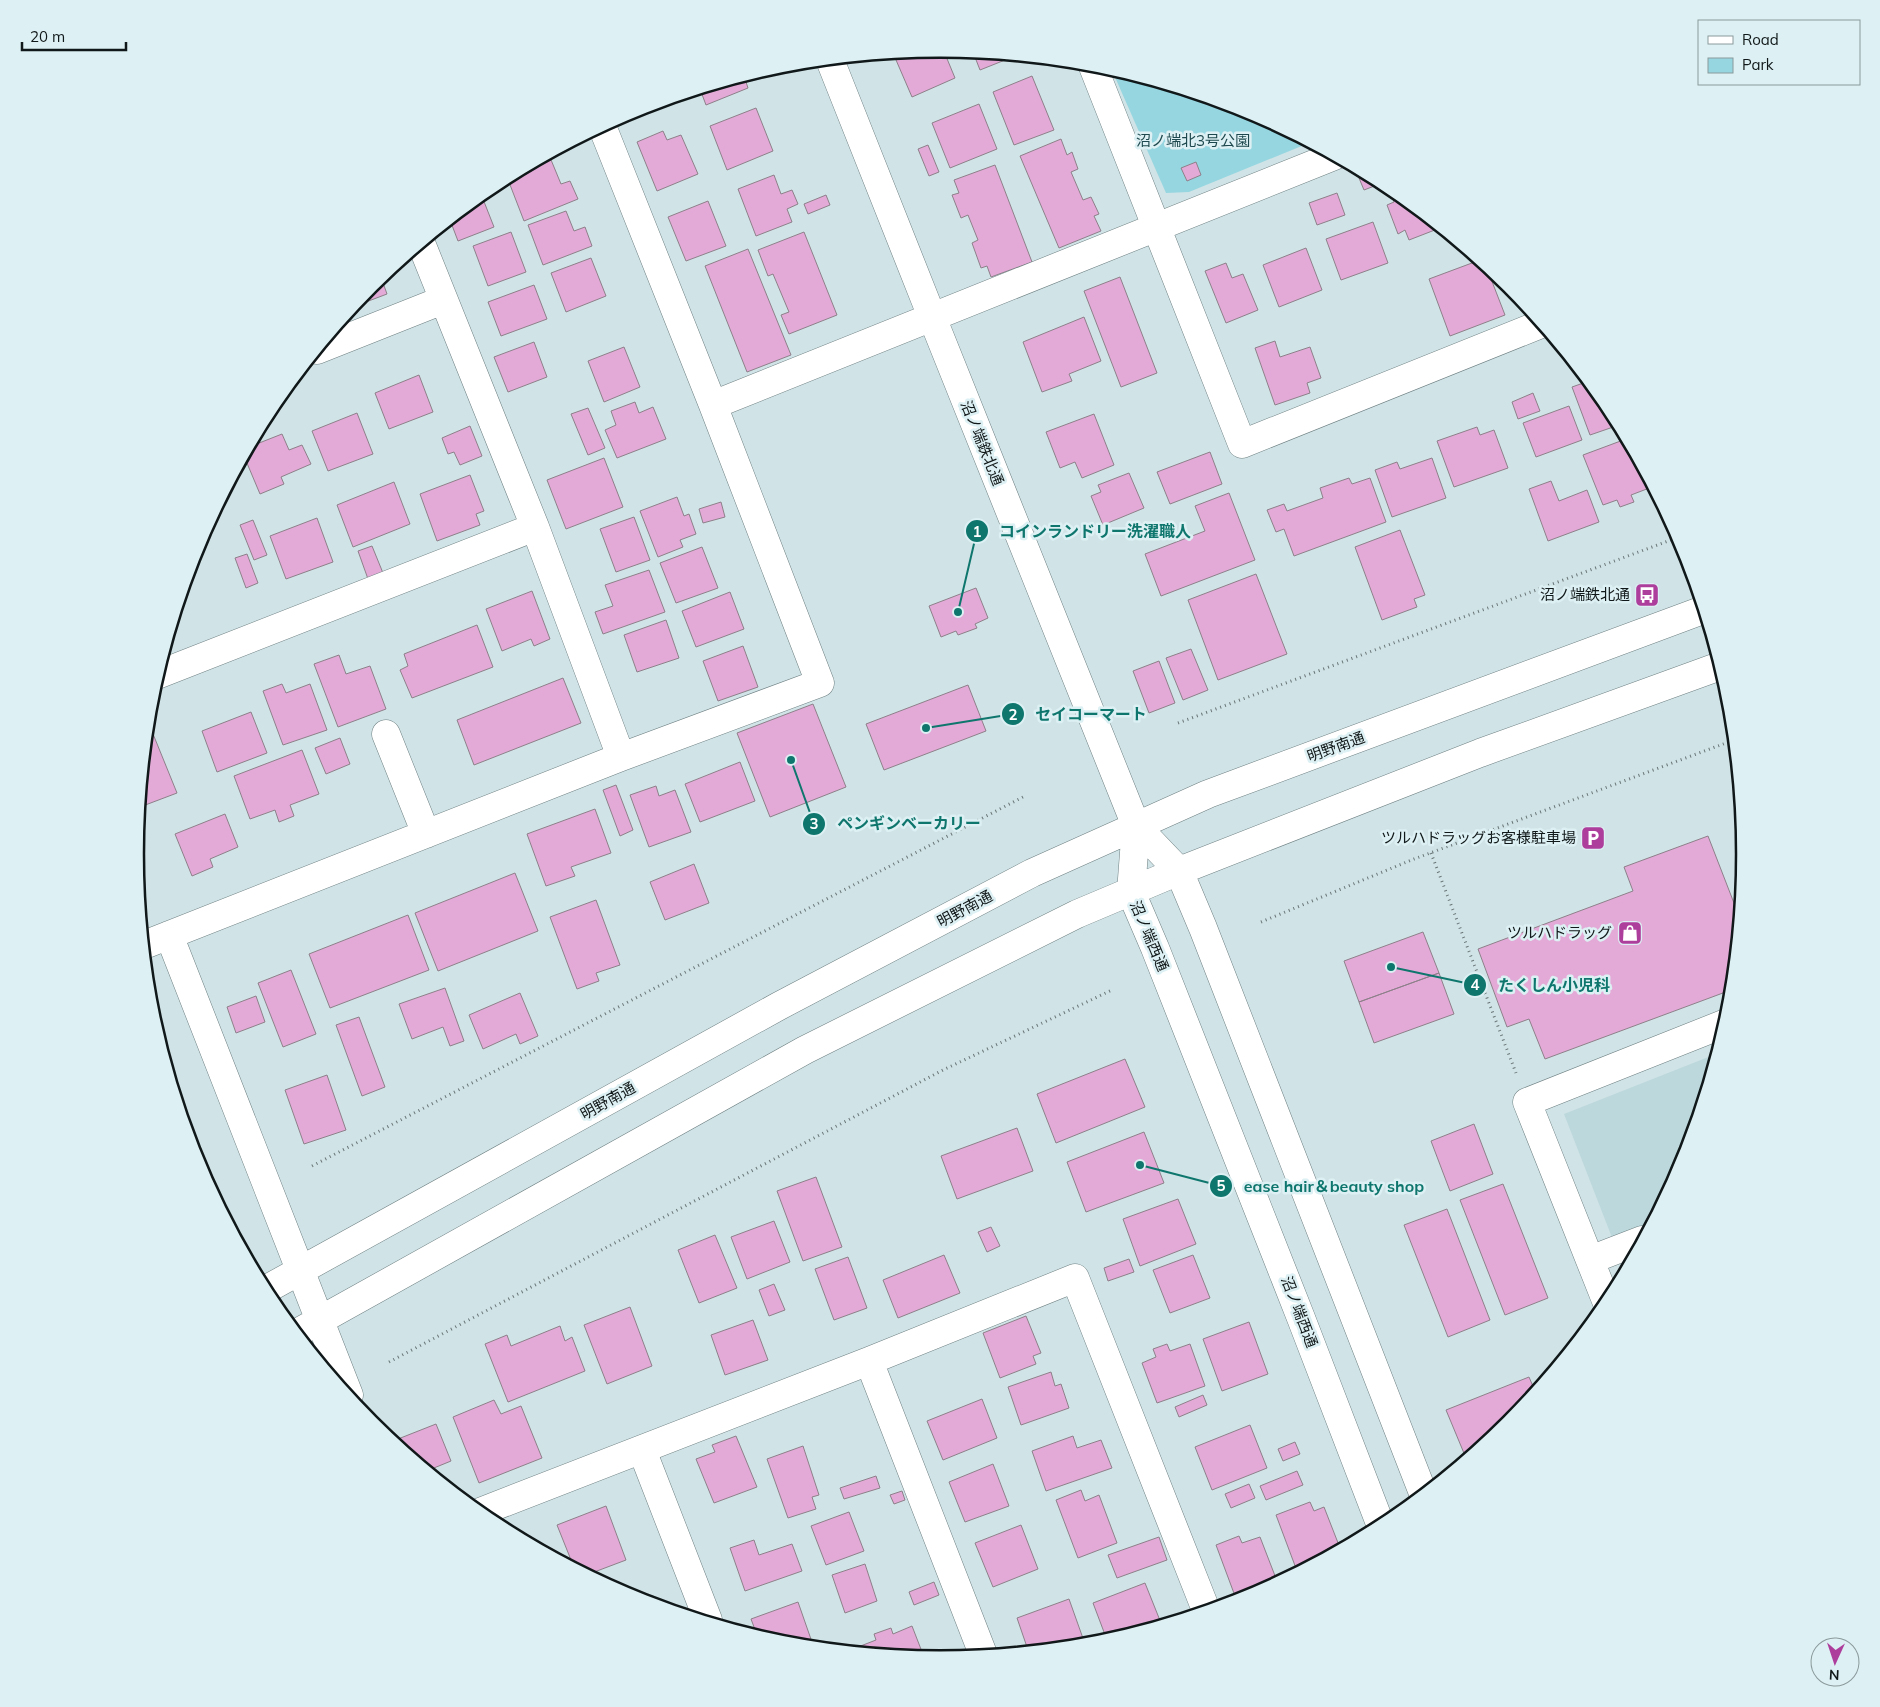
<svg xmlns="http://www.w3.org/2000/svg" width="1880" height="1707" viewBox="0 0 1880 1707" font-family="Mulish,'Noto Sans JP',sans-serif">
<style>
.built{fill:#bcd8dc}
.green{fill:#96d6e0}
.building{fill:#e4aad7;stroke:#8d808a}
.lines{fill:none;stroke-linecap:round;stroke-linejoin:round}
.minor-casing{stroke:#6f8083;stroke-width:29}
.path{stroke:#6a7678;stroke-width:3;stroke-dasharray:1 4;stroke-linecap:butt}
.minor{stroke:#fff;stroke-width:28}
.labels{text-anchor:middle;stroke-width:5;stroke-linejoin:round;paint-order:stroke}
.park-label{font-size:15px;fill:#1d484d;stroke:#ddf0f3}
.street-label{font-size:15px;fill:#111819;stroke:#ddf0f3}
.poi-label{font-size:15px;fill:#111819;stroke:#ddf0f3;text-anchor:end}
.rim{fill:none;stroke:#111819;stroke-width:2.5}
.leader{fill:none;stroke:#0f766e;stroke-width:2}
.callout-dot{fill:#0f766e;stroke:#ddf0f3;stroke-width:2}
.mark-label{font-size:15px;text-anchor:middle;font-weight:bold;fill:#fff}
.callout-label{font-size:16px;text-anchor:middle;font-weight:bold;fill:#0f766e;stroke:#ddf0f3;stroke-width:5;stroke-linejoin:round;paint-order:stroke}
</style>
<rect width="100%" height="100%" fill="#d0e3e6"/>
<path class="built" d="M 1716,1054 L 1683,1162 L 1625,1271 L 1564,1114 Z"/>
<path class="green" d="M 1111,68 L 1248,110 L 1309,143 L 1189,192 L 1166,193 Z"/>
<path class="building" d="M 943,49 L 955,78 L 912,97 L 893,53 Z
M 973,52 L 1015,56 L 980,70 Z
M 744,76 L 748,88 L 706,105 L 700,89 Z
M 1032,76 L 1054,130 L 1014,145 L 993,92 Z
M 979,104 L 997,149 L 950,168 L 932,123 Z
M 756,108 L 773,151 L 727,170 L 710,126 Z
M 663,131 L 667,140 L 681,135 L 698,174 L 657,191 L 637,142 Z
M 1061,139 L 1067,155 L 1072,152 L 1078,169 L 1071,172 L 1083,200 L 1091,197 L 1099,214 L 1094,216 L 1101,231 L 1059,248 L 1020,156 Z
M 928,145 L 939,172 L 929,176 L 918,149 Z
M 549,155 L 561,184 L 570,181 L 578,199 L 524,221 L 507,177 Z
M 1196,162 L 1201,175 L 1187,181 L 1181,168 Z
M 995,165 L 1032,262 L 991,277 L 987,266 L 981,268 L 972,243 L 978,240 L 968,215 L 961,218 L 952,195 L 959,193 L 954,180 Z
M 774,175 L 781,194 L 792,190 L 798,204 L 787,209 L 792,222 L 756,236 L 738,189 Z
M 1369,175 L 1374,177 L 1377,185 L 1364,190 L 1359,178 Z
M 1395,191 L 1440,228 L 1409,240 L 1405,230 L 1398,234 L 1387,205 L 1394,202 L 1391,193 Z
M 1337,193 L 1345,215 L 1317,225 L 1309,203 Z
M 481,194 L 494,227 L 458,241 L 450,220 Z
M 826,195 L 830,205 L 808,214 L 804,204 Z
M 708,201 L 726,246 L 686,261 L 668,217 Z
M 566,211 L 574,231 L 585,227 L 592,246 L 543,265 L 528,225 Z
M 1373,222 L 1388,263 L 1341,280 L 1326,239 Z
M 511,232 L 526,272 L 488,286 L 473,246 Z
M 804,232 L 837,315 L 789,334 L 781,315 L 789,312 L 773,274 L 768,276 L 758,250 Z
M 1306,248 L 1322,290 L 1279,307 L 1263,265 Z
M 748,249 L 791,355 L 747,372 L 705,266 Z
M 591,258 L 606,296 L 566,312 L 551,273 Z
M 1480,260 L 1486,266 L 1505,315 L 1450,336 L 1429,279 Z
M 1226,263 L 1232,278 L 1243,274 L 1258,310 L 1226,323 L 1205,271 Z
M 389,270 L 392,276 L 382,280 L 387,294 L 358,305 L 357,302 L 371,284 Z
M 1120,277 L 1157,373 L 1121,387 L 1084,291 Z
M 534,285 L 547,319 L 501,336 L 488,302 Z
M 1084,317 L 1101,361 L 1069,374 L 1072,381 L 1042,392 L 1023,342 Z
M 1275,341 L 1280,357 L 1310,347 L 1321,378 L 1307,383 L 1310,393 L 1275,405 L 1255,348 Z
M 534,342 L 547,377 L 508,392 L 494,357 Z
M 624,347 L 640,387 L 604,402 L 588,361 Z
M 419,375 L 433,412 L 389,429 L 375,393 Z
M 1589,381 L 1609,407 L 1619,425 L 1590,435 L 1572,387 Z
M 1533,393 L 1540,411 L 1518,419 L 1512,402 Z
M 635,402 L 639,413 L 653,407 L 666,439 L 617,458 L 605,430 L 616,425 L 611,411 Z
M 1569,406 L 1582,440 L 1536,457 L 1523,423 Z
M 588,408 L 605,448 L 588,455 L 571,414 Z
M 357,413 L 373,454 L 328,471 L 312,431 Z
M 1094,414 L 1114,465 L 1082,478 L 1075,462 L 1060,468 L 1046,432 Z
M 470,426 L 482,456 L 460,465 L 454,452 L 448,454 L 442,438 Z
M 1477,427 L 1480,435 L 1494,430 L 1508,468 L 1454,487 L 1437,441 Z
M 282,434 L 289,450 L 302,445 L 311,464 L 281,477 L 284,484 L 260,494 L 244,456 L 249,447 Z
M 1626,439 L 1652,487 L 1631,495 L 1634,502 L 1620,507 L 1617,500 L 1603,505 L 1583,455 Z
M 1210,452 L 1222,484 L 1170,504 L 1157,472 Z
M 604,458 L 623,507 L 566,529 L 547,480 Z
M 1432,458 L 1446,498 L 1392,517 L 1375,470 L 1397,462 L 1400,469 Z
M 1129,473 L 1144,508 L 1103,525 L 1091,496 L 1101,492 L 1098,485 Z
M 470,475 L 484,511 L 476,514 L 480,525 L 437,541 L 420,494 Z
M 1349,478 L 1352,484 L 1370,478 L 1386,522 L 1294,556 L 1284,529 L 1276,532 L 1267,510 L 1284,504 L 1287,511 L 1323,498 L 1320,488 Z
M 1551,481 L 1559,501 L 1587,490 L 1599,522 L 1548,541 L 1529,489 Z
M 394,482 L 410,524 L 353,547 L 337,505 Z
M 1229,493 L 1255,560 L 1161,596 L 1145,554 L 1205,531 L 1195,506 Z
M 677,497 L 684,516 L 689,514 L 696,534 L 680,540 L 683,547 L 658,557 L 640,511 Z
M 721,502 L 725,517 L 703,523 L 699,509 Z
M 634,517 L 650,560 L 616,572 L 600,529 Z
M 317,518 L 333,562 L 286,579 L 270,536 Z
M 253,520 L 267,555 L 254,560 L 240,525 Z
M 1400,530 L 1425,595 L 1414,599 L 1417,607 L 1382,620 L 1355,547 Z
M 372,546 L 383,573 L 368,579 L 358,551 Z
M 702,547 L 718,588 L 676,603 L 660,563 Z
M 247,554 L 258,583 L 246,588 L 235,558 Z
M 649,570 L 665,612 L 603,634 L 595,612 L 613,606 L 605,585 Z
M 1256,574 L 1287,654 L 1218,680 L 1188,600 Z
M 976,588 L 988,618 L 975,624 L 977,628 L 958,635 L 956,631 L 941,637 L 929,606 Z
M 532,591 L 550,639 L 534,646 L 531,639 L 502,651 L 486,609 Z
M 730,592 L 744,629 L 696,647 L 682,611 Z
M 666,620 L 679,658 L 637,672 L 624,635 Z
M 477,625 L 493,667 L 412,698 L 400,670 L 408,666 L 404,654 Z
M 743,646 L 758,687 L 718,701 L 703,661 Z
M 1191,649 L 1208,690 L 1183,700 L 1166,658 Z
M 339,655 L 346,674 L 370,666 L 386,709 L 338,727 L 314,664 Z
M 1159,661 L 1175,703 L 1149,713 L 1133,671 Z
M 563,678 L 581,723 L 474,765 L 457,720 Z
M 282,684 L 286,693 L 310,684 L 327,730 L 283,745 L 263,691 Z
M 968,685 L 986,731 L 884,770 L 866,724 Z
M 813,704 L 846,787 L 770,817 L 737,733 Z
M 251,712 L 267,753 L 217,772 L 202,731 Z
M 151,729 L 177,793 L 140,807 L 147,731 Z
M 340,738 L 350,764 L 326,774 L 315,748 Z
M 302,750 L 319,794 L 290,805 L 294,816 L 279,822 L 275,810 L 250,819 L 234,776 Z
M 740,762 L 755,801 L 700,822 L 685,784 Z
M 616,785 L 633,830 L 620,836 L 603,790 Z
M 656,786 L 659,796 L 675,790 L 691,832 L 649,847 L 630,795 Z
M 595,809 L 611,853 L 571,867 L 575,876 L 546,886 L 527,834 Z
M 225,814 L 238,847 L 210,859 L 213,867 L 192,876 L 175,834 Z
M 1708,836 L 1739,916 L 1731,990 L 1545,1059 L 1529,1019 L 1507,1027 L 1478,949 L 1633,891 L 1624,867 Z
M 694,864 L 709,903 L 665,920 L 650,882 Z
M 515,873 L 538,931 L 438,971 L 415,913 Z
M 596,900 L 620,965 L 596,973 L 599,981 L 577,989 L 550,917 Z
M 408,915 L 429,970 L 330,1008 L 309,954 Z
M 1423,932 L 1439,973 L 1359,1002 L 1344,961 Z
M 291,970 L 316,1034 L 283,1047 L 258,983 Z
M 1439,973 L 1454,1014 L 1374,1043 L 1359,1002 Z
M 445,988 L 464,1041 L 450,1046 L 443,1027 L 412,1039 L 399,1004 Z
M 520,993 L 538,1036 L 520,1044 L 516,1034 L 483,1049 L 469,1015 Z
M 256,996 L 265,1022 L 236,1033 L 227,1007 Z
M 359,1017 L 385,1087 L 362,1096 L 336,1025 Z
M 165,1058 L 180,1093 L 176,1094 Z
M 1125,1059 L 1145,1107 L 1056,1143 L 1037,1094 Z
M 327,1075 L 346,1130 L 304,1144 L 285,1090 Z
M 1474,1124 L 1493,1174 L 1450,1191 L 1431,1141 Z
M 1017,1128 L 1033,1171 L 957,1199 L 941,1156 Z
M 1144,1132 L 1164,1183 L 1086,1212 L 1067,1162 Z
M 816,1177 L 842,1247 L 803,1261 L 777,1191 Z
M 1503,1184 L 1548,1298 L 1505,1315 L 1460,1200 Z
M 1178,1199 L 1196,1244 L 1140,1266 L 1123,1219 Z
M 1447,1209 L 1490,1320 L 1448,1337 L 1404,1225 Z
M 774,1221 L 790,1262 L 747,1279 L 731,1237 Z
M 991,1227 L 1000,1246 L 987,1252 L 978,1232 Z
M 715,1235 L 737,1288 L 699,1303 L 678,1250 Z
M 944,1255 L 960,1293 L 898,1318 L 883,1280 Z
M 1193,1255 L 1210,1298 L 1170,1313 L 1153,1270 Z
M 848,1257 L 867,1308 L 834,1320 L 815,1269 Z
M 1129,1259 L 1134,1272 L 1108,1281 L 1104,1268 Z
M 774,1284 L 785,1310 L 769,1316 L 759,1290 Z
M 630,1307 L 652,1366 L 607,1384 L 584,1325 Z
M 1026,1316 L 1041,1353 L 1033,1356 L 1036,1364 L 1000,1378 L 983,1333 Z
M 753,1320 L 768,1360 L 725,1375 L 711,1335 Z
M 1249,1322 L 1268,1374 L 1222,1391 L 1203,1339 Z
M 560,1326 L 565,1341 L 572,1337 L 585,1371 L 508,1402 L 485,1344 L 507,1335 L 511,1346 Z
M 1167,1344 L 1170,1351 L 1190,1344 L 1205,1386 L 1157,1403 L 1142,1363 L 1156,1357 L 1153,1349 Z
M 1051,1372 L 1055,1386 L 1061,1384 L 1069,1408 L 1021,1425 L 1008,1387 Z
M 1529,1377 L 1535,1391 L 1509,1423 L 1466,1458 L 1446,1410 Z
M 1203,1395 L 1207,1405 L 1179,1417 L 1175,1407 Z
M 982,1399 L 997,1438 L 943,1460 L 927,1421 Z
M 494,1400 L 501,1414 L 521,1406 L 542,1458 L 479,1483 L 453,1417 Z
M 436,1424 L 451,1461 L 429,1470 L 401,1447 L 398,1439 Z
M 1250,1425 L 1267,1468 L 1212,1490 L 1195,1447 Z
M 736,1436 L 757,1487 L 714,1503 L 696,1459 L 715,1452 L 712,1445 Z
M 1073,1436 L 1077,1448 L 1101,1440 L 1112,1468 L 1046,1491 L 1032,1451 Z
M 1295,1442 L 1300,1454 L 1283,1461 L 1278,1449 Z
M 803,1446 L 819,1495 L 812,1497 L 816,1509 L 788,1518 L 767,1459 Z
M 993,1464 L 1009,1506 L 965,1522 L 949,1482 Z
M 1297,1471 L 1303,1485 L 1266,1500 L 1260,1486 Z
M 876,1476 L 880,1488 L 844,1499 L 840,1488 Z
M 1249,1484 L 1255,1498 L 1231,1508 L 1225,1494 Z
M 1081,1490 L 1085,1501 L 1099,1495 L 1117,1543 L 1078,1558 L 1056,1500 Z
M 902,1491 L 905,1500 L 894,1504 L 890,1495 Z
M 1310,1502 L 1314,1511 L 1324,1507 L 1340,1548 L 1297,1571 L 1276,1515 Z
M 606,1506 L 626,1560 L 589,1574 L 573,1565 L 557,1525 Z
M 849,1512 L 864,1551 L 826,1565 L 811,1526 Z
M 1021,1525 L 1038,1569 L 993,1587 L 975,1543 Z
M 1239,1536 L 1242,1543 L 1260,1537 L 1277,1581 L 1235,1596 L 1216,1545 Z
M 1159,1537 L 1167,1560 L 1117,1578 L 1108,1555 Z
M 754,1540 L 759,1555 L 792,1544 L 802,1571 L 745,1591 L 730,1548 Z
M 865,1564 L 877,1601 L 845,1613 L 832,1575 Z
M 934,1582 L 939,1595 L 914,1605 L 909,1592 Z
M 1145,1583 L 1161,1623 L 1107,1640 L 1093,1603 Z
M 1069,1599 L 1085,1644 L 1028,1650 L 1017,1618 Z
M 798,1602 L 813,1645 L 783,1643 L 757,1635 L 751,1619 Z
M 912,1626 L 924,1657 L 859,1650 L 858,1647 L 876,1640 L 874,1634 L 891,1628 L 893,1634 Z"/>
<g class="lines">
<defs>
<path id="minor" d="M 830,60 L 932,317 L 1136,826 L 1179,871 L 1203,928 L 1423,1493
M 1092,64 L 1242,444 L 1541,324
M 421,243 L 535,527 L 621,757
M 317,350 L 443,300
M 713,405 L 1334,156
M 157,675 L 535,527
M 386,734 L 426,834
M 1136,826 L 1131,892 L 1155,948 L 1301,1318 L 1381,1526
M 169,935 L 349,1395
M 144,945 L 621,757 L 820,683 L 713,405 L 602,126
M 1590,1260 L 1642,1240
M 265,1290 L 779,1006 L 1032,873 L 1208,794 L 1703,610
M 1607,1303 L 1527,1102 L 1726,1023
M 297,1333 L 805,1050 L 1077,914 L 1179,871 L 1480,753 L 1720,666
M 869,1361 L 983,1654
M 642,1450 L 708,1620
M 480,1512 L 869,1361 L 1075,1278 L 1206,1610"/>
</defs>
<use href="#minor" class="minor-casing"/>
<path class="path" d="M 1178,723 L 1679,537
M 1431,853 L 1516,1073
M 1261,922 L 1414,859 L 1734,740
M 312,1166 L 1023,797
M 389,1362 L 943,1070 L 1112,990"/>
<use href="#minor" class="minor"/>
</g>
<defs>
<symbol id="bus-square" viewBox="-11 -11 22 22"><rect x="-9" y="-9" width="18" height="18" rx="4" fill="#ad3e9c" stroke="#ddf0f3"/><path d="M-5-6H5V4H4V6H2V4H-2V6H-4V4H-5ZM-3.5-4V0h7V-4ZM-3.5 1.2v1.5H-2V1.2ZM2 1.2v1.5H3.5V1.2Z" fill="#fff"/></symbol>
<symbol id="parking-square" viewBox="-11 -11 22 22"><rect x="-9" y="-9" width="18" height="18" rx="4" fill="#ad3e9c" stroke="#ddf0f3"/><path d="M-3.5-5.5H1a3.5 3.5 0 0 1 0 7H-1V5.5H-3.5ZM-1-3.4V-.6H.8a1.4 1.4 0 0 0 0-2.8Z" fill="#fff"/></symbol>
<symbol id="shop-square" viewBox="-11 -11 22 22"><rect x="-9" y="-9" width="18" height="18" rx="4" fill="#ad3e9c" stroke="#ddf0f3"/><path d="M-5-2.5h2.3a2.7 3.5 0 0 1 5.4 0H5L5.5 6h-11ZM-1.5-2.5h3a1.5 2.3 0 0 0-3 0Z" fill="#fff"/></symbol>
</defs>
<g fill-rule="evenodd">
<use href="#bus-square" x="1633" y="581" width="28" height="28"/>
<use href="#parking-square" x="1579" y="824" width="28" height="28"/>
<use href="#shop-square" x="1616" y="919" width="28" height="28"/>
</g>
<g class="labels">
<g class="park-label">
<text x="1193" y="146">沼ノ端北3号公園</text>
</g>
<g class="street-label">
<text transform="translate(982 443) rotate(68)" y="5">沼ノ端鉄北通</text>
<text transform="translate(1336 747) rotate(-20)" y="5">明野南通</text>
<text transform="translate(965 909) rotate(-28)" y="5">明野南通</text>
<text transform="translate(1149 936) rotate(67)" y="5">沼ノ端西通</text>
<text transform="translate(608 1101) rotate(-29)" y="5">明野南通</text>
<text transform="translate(1299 1312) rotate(69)" y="5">沼ノ端西通</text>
</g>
<g class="poi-label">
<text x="1630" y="600">沼ノ端鉄北通</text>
<text x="1576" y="843">ツルハドラッグお客様駐車場</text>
<text x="1612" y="938">ツルハドラッグ</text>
</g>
</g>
<path d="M0 0H1880V1707H0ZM144 854a796 796 0 1 1 1592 0a796 796 0 1 1-1592 0Z" fill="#ddf0f3" fill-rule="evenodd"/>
<path class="rim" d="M144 854a796 796 0 1 1 1592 0a796 796 0 1 1-1592 0Z"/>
<path class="leader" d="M958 612L977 531M926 728L1013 714M791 760L814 824M1391 967L1475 985M1140 1165L1221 1186"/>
<g class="callout-dot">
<circle cx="958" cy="612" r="5"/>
<circle cx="926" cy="728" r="5"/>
<circle cx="791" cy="760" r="5"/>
<circle cx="1391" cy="967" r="5"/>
<circle cx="1140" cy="1165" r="5"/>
<circle cx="977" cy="531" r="12"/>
<circle cx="1013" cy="714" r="12"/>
<circle cx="814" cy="824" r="12"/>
<circle cx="1475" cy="985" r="12"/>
<circle cx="1221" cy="1186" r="12"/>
</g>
<g class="mark-label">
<text x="977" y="537">1</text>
<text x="1013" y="720">2</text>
<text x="814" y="829">3</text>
<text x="1475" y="990">4</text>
<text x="1221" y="1191">5</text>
</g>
<g class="callout-label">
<text x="1095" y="537">コインランドリー洗濯職人</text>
<text x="1091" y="720">セイコーマート</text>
<text x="909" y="829">ペンギンベーカリー</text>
<text x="1554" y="991">たくしん小児科</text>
<text x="1334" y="1192">ease hair＆beauty shop</text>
</g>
<rect x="1698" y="20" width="162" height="65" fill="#ddf0f3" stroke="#8b9a9c"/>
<rect x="1708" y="36" width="25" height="8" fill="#ffffff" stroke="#8b9a9c"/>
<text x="1742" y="45" font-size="15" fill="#111819">Road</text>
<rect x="1708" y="58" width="25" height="15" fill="#96d6e0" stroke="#8b9a9c"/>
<text x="1742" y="70" font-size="15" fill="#111819">Park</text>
<g transform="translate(1835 1662) rotate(183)"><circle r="24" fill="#ddf0f3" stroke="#8b9a9c"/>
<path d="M0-4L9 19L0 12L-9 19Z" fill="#ad3e9c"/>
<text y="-8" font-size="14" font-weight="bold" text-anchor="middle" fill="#111819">N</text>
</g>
<path d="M22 42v8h104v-8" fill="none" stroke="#111819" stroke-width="2.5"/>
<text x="30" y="42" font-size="15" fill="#111819" stroke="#ddf0f3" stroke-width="4" paint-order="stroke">20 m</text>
</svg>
